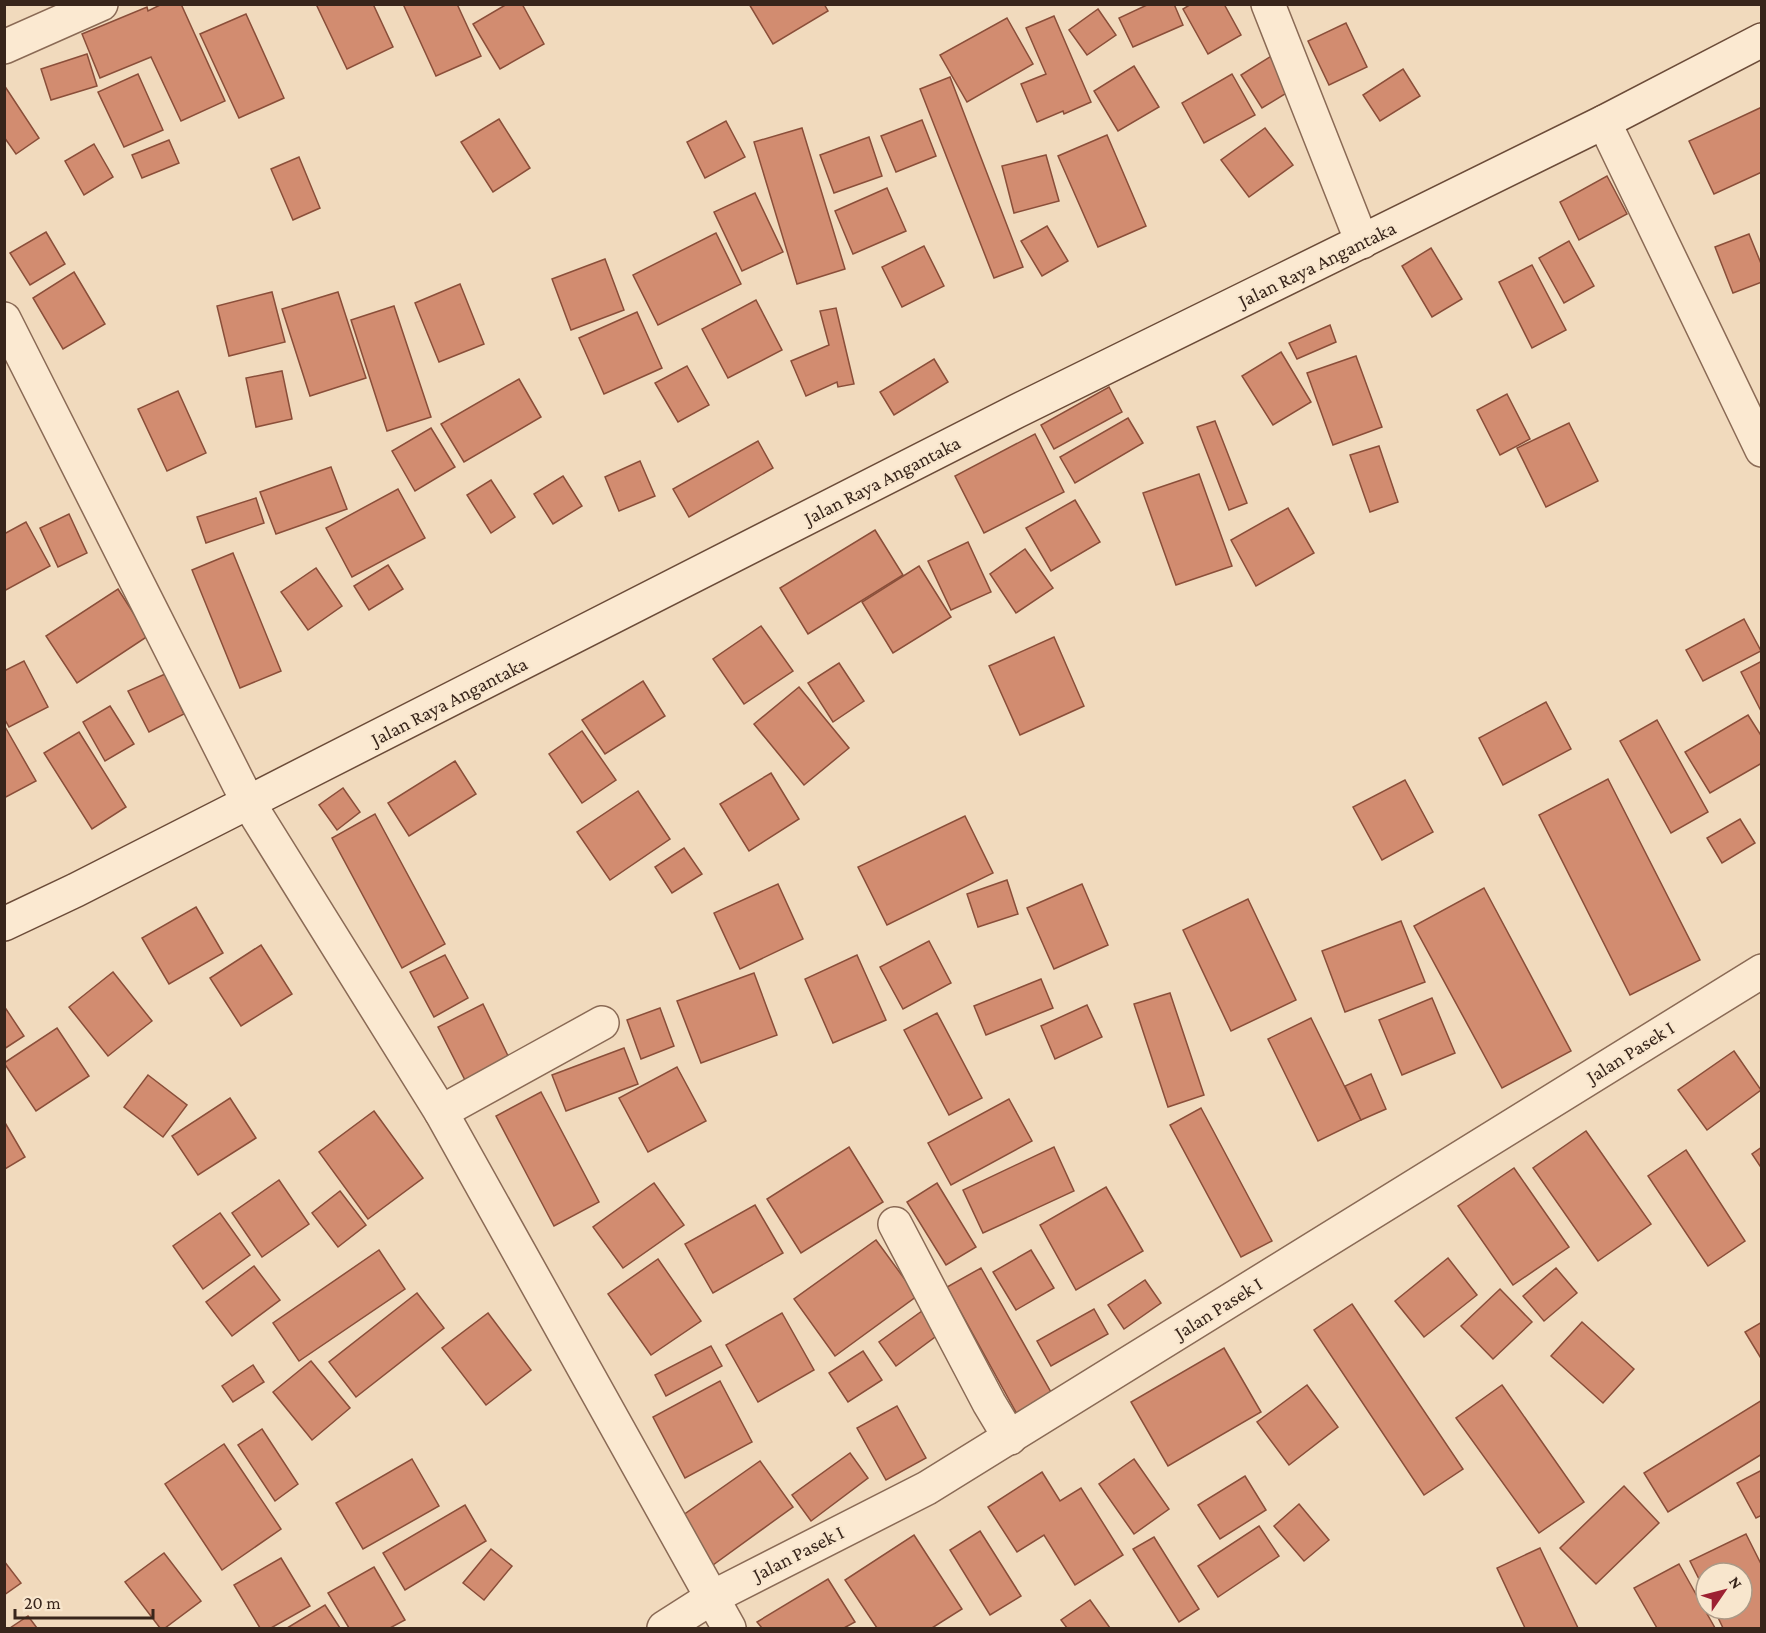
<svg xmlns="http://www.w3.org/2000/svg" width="1766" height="1633" font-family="'Crimson Pro',serif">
<rect width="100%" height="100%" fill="#f1dabd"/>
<g fill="#d28c70" stroke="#8a4e39" stroke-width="1.5">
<polygon points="162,4 181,4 225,101 181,121 151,57 100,78 82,34 147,7 148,11"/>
<polygon points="316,4 373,4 393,47 347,69"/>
<polygon points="403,4 457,4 481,56 436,76"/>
<polygon points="507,4 522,4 544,44 500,69 473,24"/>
<polygon points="749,4 824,4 828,11 773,44"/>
<polygon points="1149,4 1174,4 1183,25 1133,47 1119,18"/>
<polygon points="1191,4 1224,4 1241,35 1208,54 1183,9"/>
<polygon points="1098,9 1116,35 1087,55 1069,30"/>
<polygon points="246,14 284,98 239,118 200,34"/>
<polygon points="1054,16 1091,102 1064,114 1063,111 1037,122 1021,84 1046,74 1026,28"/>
<polygon points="1007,18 1033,64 967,102 940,55"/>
<polygon points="1346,23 1367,67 1329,85 1308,41"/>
<polygon points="1278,52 1298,86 1262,108 1241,75"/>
<polygon points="87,54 97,86 51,100 41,69"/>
<polygon points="1134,66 1159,107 1118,131 1094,91"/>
<polygon points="1403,69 1420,96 1380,121 1363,95"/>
<polygon points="138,74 163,130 124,147 98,92"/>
<polygon points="1232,74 1255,115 1204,143 1182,103"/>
<polygon points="950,77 1023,267 994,278 920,89"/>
<polygon points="4,85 39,138 16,154 4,137"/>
<polygon points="1762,107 1762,172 1714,194 1689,141"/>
<polygon points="499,119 530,168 493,192 461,142"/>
<polygon points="922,120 936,156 896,172 881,136"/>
<polygon points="726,121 745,157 705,178 687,142"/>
<polygon points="802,128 845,269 797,284 754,142"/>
<polygon points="1265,128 1293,165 1249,197 1221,160"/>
<polygon points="1107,135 1146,226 1098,247 1058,156"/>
<polygon points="869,137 882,176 834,193 820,155"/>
<polygon points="169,140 179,163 142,178 132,155"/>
<polygon points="94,144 113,177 84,195 65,161"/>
<polygon points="1046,155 1059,201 1014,213 1002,166"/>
<polygon points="299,157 320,208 293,220 271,169"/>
<polygon points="1607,176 1627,214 1579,240 1560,202"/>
<polygon points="887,188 906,231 853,254 835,211"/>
<polygon points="755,193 783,252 742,271 714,212"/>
<polygon points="1047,226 1068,261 1042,276 1021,241"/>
<polygon points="46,232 65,264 30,285 10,253"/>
<polygon points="716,233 741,284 658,325 633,275"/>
<polygon points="1749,234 1762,266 1762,282 1733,293 1715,247"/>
<polygon points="1569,241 1594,286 1564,303 1539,258"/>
<polygon points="924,246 944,286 902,307 882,267"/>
<polygon points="1431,248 1462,299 1432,317 1402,266"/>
<polygon points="605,259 624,310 571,330 552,279"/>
<polygon points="1532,265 1566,330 1532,348 1499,282"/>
<polygon points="74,272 105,324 63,349 33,298"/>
<polygon points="460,284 484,344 439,362 415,303"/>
<polygon points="272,292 285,342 229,356 217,306"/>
<polygon points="338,292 366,378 310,396 282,309"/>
<polygon points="756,300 782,350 728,378 702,329"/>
<polygon points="394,306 431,417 387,431 351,320"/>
<polygon points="836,308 854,384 838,387 837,382 806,396 791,361 829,345 820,311"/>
<polygon points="637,312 662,368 604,394 579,338"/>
<polygon points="1330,325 1336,342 1297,359 1289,343"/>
<polygon points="1281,352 1311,402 1273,425 1242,376"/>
<polygon points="1356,356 1382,427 1333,445 1307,373"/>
<polygon points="934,359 948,382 894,415 880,392"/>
<polygon points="687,366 709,405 678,422 655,383"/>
<polygon points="282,371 292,419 256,427 246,378"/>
<polygon points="519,379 541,417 464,462 441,424"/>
<polygon points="1109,387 1122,412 1054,449 1041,425"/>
<polygon points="178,391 206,453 167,471 138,409"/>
<polygon points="1507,394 1530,439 1500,455 1477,410"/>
<polygon points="1128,418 1143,443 1075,483 1060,457"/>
<polygon points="1215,421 1247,503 1229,510 1197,427"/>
<polygon points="1569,423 1598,481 1546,507 1517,448"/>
<polygon points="431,428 455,467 415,491 392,451"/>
<polygon points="1035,434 1064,492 984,533 955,476"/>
<polygon points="758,441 773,468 689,517 673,489"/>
<polygon points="1379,446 1398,502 1370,512 1350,455"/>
<polygon points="640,461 655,496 619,511 605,477"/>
<polygon points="331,467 347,509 276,534 260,492"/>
<polygon points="1199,474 1232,566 1176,585 1143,493"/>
<polygon points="563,476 582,506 553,524 534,494"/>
<polygon points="491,480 515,517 491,533 467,495"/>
<polygon points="398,489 425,538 352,577 326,528"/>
<polygon points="256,498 264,523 206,543 197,517"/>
<polygon points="1075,500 1100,542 1051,571 1026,528"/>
<polygon points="1288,508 1314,553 1256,586 1231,540"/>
<polygon points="69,514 87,553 58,567 40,528"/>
<polygon points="26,522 50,566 4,591 4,534"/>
<polygon points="875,530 903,575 808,634 780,588"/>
<polygon points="968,542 991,592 951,610 928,561"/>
<polygon points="1025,549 1053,588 1016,613 990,574"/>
<polygon points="233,553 281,671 240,688 192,570"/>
<polygon points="388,565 403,589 369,610 354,586"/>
<polygon points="919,566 951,617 893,653 862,602"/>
<polygon points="316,568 342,606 308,630 281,592"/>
<polygon points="118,589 148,636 77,683 46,636"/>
<polygon points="1744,619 1761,651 1703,681 1686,650"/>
<polygon points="761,626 793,671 744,704 713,659"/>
<polygon points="1054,637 1084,706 1020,735 989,666"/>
<polygon points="24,661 48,707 9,727 4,718 4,671"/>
<polygon points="1762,661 1762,713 1741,672"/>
<polygon points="839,663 864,701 833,722 808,683"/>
<polygon points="165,674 184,714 149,732 128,691"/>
<polygon points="643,681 665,716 605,754 582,720"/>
<polygon points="799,687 849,748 804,785 754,724"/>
<polygon points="1546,702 1571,749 1503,785 1479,738"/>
<polygon points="110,706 134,744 105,761 83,722"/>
<polygon points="1748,715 1762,737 1762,763 1710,793 1685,752"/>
<polygon points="1657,720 1708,812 1671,833 1620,741"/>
<polygon points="4,725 36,781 4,798"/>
<polygon points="582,731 616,780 582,803 549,754"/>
<polygon points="79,732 126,807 92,829 44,753"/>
<polygon points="455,761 476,794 409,836 388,803"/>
<polygon points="771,773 799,819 749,851 720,804"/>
<polygon points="1608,779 1700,960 1630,995 1539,815"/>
<polygon points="1405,780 1433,832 1382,860 1353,807"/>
<polygon points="343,788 360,812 337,830 319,805"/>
<polygon points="638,791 670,839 610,880 577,832"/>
<polygon points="375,814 445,944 402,968 332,838"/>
<polygon points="965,816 993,873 887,925 858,867"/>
<polygon points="1740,819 1755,843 1722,863 1707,838"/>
<polygon points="684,848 702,874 672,893 655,867"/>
<polygon points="1007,880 1018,914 978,927 967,894"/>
<polygon points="778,884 803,939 740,969 714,913"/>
<polygon points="1082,884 1108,945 1054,969 1027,908"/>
<polygon points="1484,888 1571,1051 1502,1088 1414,926"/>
<polygon points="1248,899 1296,1000 1231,1031 1183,930"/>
<polygon points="196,907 223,953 169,984 142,938"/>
<polygon points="1401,921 1425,982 1345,1012 1322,951"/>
<polygon points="929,941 951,983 903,1009 880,967"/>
<polygon points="261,945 292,994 241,1026 210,978"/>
<polygon points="445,955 468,998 434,1017 410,972"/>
<polygon points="857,955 886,1020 833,1043 805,979"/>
<polygon points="113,972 152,1021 108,1056 69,1007"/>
<polygon points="754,973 777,1035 701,1063 677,1001"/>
<polygon points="1041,979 1053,1008 986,1035 974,1006"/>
<polygon points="1170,993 1204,1095 1168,1107 1134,1004"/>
<polygon points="1432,998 1455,1053 1402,1075 1379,1020"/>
<polygon points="483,1004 512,1064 468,1086 438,1027"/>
<polygon points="1087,1005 1102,1037 1055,1059 1041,1026"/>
<polygon points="4,1006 24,1036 4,1049"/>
<polygon points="660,1008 674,1046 641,1059 627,1020"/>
<polygon points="937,1013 982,1098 949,1115 904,1030"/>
<polygon points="1311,1018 1361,1120 1318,1141 1268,1039"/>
<polygon points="57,1028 89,1076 36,1111 4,1063"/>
<polygon points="624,1048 638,1084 566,1111 552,1075"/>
<polygon points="1734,1051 1761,1090 1707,1130 1678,1090"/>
<polygon points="677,1067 706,1121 648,1152 619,1098"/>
<polygon points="1371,1074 1386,1109 1361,1120 1345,1086"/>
<polygon points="148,1075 187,1105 163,1137 124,1107"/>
<polygon points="541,1092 599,1202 554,1226 496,1116"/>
<polygon points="230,1098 256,1138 198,1175 172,1136"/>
<polygon points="1009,1099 1032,1141 951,1185 928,1143"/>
<polygon points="1201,1108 1272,1241 1241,1257 1170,1125"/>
<polygon points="374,1111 423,1178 368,1219 319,1152"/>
<polygon points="4,1121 25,1157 5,1169 4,1167"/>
<polygon points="1586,1131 1651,1224 1598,1261 1533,1168"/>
<polygon points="849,1147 883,1202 801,1253 767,1199"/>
<polygon points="1054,1147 1074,1191 983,1233 963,1190"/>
<polygon points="1762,1147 1762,1169 1752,1154"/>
<polygon points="1686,1150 1745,1241 1708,1266 1648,1176"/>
<polygon points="1514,1168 1569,1247 1513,1285 1458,1206"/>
<polygon points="279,1180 309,1224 262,1257 232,1213"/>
<polygon points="654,1183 684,1225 623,1268 593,1227"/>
<polygon points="937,1183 976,1247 946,1265 907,1202"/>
<polygon points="1106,1187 1143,1251 1076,1290 1040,1225"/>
<polygon points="340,1191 366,1225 338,1247 312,1213"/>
<polygon points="755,1205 783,1253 713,1293 685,1244"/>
<polygon points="220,1213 250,1255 203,1289 173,1246"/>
<polygon points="876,1240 917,1296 835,1356 794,1299"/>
<polygon points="379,1250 405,1289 299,1361 273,1323"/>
<polygon points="1031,1250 1054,1288 1016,1310 993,1272"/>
<polygon points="1448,1258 1477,1295 1424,1337 1395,1301"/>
<polygon points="658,1259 701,1321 651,1355 608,1294"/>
<polygon points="254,1266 280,1300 232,1336 206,1302"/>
<polygon points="981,1268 1052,1394 1017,1414 947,1287"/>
<polygon points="1556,1268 1577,1293 1544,1321 1523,1296"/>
<polygon points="1145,1280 1161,1303 1124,1329 1108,1305"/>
<polygon points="1500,1289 1532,1322 1493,1359 1461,1326"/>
<polygon points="417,1293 444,1328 356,1397 329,1362"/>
<polygon points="1352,1304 1463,1469 1424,1495 1314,1330"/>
<polygon points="1094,1309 1108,1334 1051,1366 1037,1341"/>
<polygon points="922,1311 939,1334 896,1366 879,1342"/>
<polygon points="488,1313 531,1370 486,1405 442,1348"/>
<polygon points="782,1313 814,1370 758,1402 726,1345"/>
<polygon points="1582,1322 1634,1369 1603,1403 1551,1356"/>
<polygon points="1762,1322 1762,1360 1745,1332"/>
<polygon points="711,1346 722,1366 666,1396 655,1375"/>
<polygon points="1224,1348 1261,1412 1168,1466 1131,1402"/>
<polygon points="863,1351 882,1380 848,1402 829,1373"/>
<polygon points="311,1361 350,1408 312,1440 273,1392"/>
<polygon points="253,1365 264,1382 233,1402 222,1386"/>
<polygon points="720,1381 752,1442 685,1478 653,1417"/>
<polygon points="1307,1385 1338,1427 1289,1465 1257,1422"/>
<polygon points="1502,1385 1584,1502 1539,1533 1456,1418"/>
<polygon points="1762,1400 1762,1454 1668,1512 1644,1473"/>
<polygon points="897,1406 926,1458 886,1480 857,1428"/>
<polygon points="262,1429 298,1484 275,1501 238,1445"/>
<polygon points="224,1444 281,1529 222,1570 165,1484"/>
<polygon points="850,1453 868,1478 811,1521 792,1495"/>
<polygon points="412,1459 439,1506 363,1549 336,1503"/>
<polygon points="1134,1459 1169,1509 1134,1534 1099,1484"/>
<polygon points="760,1461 793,1507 713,1565 679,1518"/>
<polygon points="1762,1470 1762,1515 1756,1518 1737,1483"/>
<polygon points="1042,1472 1060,1501 1081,1488 1123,1555 1075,1585 1044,1535 1017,1552 988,1507"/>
<polygon points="1245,1476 1266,1510 1220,1539 1198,1505"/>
<polygon points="1624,1486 1659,1523 1596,1584 1560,1548"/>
<polygon points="1299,1504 1329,1540 1304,1561 1274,1526"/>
<polygon points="465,1505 486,1541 405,1590 383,1553"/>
<polygon points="1259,1526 1279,1556 1218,1597 1198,1566"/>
<polygon points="980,1531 1021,1596 990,1615 950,1550"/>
<polygon points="1746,1534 1762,1566 1762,1628 1723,1628 1714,1609 1742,1609 1742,1573 1706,1573 1706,1593 1690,1561"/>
<polygon points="914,1535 962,1609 932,1628 877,1628 845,1580"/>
<polygon points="1154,1537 1199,1609 1179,1622 1133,1549"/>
<polygon points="1540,1548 1578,1628 1525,1628 1497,1568"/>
<polygon points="491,1549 512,1566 484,1600 463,1583"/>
<polygon points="164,1553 201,1601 165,1628 160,1628 125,1582"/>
<polygon points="281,1558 310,1606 271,1628 260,1628 234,1585"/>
<polygon points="4,1561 21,1583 4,1595"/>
<polygon points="1679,1564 1715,1628 1657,1628 1634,1588"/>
<polygon points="374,1567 405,1620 390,1628 349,1628 328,1593"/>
<polygon points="828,1579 855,1622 844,1628 762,1628 757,1622"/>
<polygon points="1090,1600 1110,1628 1067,1628 1061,1620"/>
<polygon points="325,1605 340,1628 287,1628"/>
<polygon points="28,1616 37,1628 10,1628"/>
</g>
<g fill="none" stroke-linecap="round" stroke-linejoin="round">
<g stroke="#8a6a55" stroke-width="36">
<g id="street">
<polyline points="1268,4 1362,242"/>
<polyline points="4,47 101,4"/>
<polyline points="1604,122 1762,450"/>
<polyline points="4,319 248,802 441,1112 729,1628"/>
<polyline points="441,1112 602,1023"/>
<polyline points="895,1224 989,1403 1010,1438"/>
<polyline points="664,1628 711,1598 927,1488 1762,971"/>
</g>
</g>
<g stroke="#6b4b38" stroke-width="36">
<polyline id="secondary" points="4,924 76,890 1017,411 1604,122 1762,40"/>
</g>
<use href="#street" stroke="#fbe9d1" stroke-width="33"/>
<use href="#secondary" stroke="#fbe9d1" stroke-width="33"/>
</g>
<g text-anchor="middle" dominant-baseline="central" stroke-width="4.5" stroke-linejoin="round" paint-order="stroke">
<g font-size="20" fill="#38251b" stroke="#f8e6cd">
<text transform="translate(1317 264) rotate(-26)">Jalan Raya Angantaka</text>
<text transform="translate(882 480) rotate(-27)">Jalan Raya Angantaka</text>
<text transform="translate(449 701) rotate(-27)">Jalan Raya Angantaka</text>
<text transform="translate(1630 1052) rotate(-32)">Jalan Pasek I</text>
<text transform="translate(1218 1308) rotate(-32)">Jalan Pasek I</text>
<text transform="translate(798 1553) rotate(-27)">Jalan Pasek I</text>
</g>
</g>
<rect width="1766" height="1633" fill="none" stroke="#38251b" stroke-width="12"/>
<g transform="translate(1724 1591) rotate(55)"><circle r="28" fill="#f8e6cd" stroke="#ab9986" stroke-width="1.5"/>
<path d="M0-4.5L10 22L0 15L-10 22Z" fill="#9d2132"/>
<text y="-9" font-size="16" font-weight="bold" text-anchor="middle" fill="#38251b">N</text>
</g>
<path d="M15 1609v9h138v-9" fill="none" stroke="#38251b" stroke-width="3"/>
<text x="24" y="1609" font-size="18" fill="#38251b" stroke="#f8e6cd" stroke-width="4.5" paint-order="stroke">20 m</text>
</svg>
